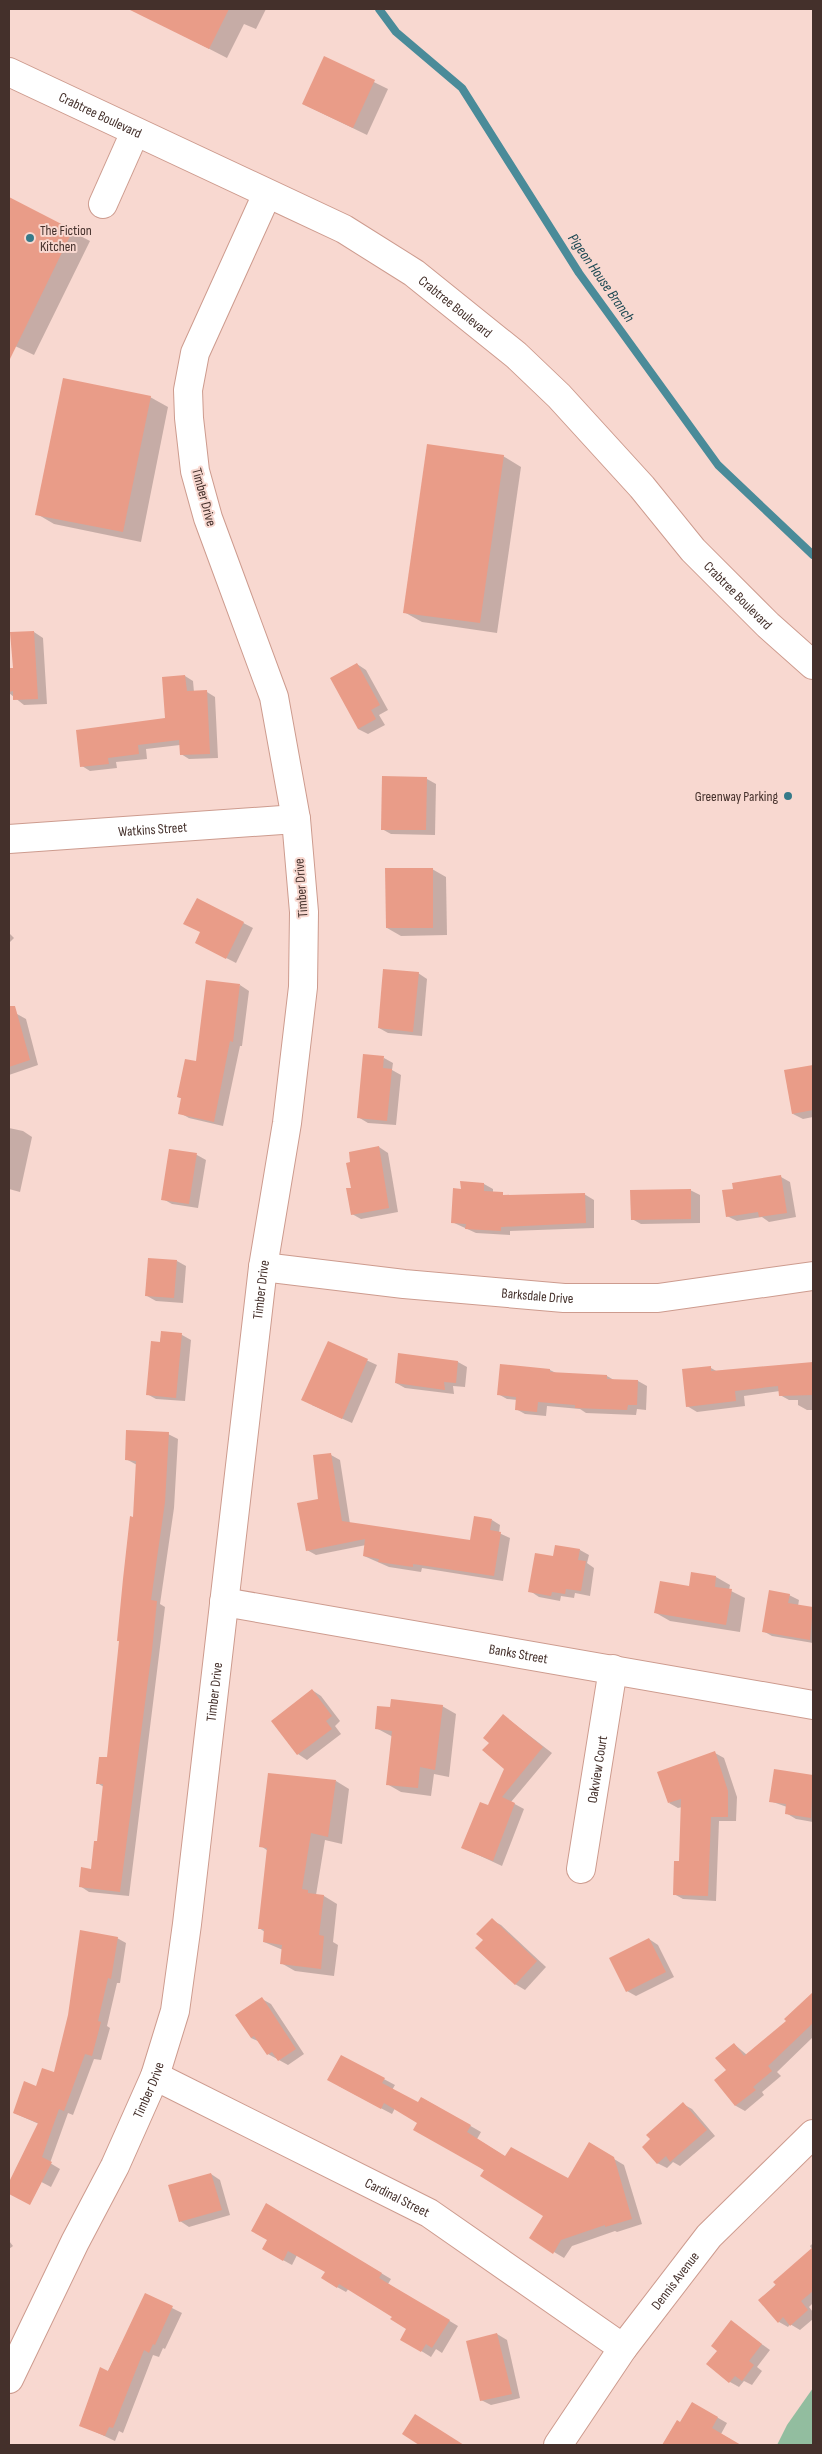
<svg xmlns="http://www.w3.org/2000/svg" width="822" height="2454" font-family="'Sofia Sans Condensed',sans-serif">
<rect width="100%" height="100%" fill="#f8d8d0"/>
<polygon fill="#92bd9f" points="813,2388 813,2445 777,2445 787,2425"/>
<g fill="#0003">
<polygon points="132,9 266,9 256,29 244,24 227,58"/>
<polygon points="325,58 388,89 367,135 303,104"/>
<polygon points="9,199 90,241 34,355 15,346 9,358"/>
<polygon points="150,397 168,407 141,542 54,524 37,514"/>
<polygon points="503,456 521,467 497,633 422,622 404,612"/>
<polygon points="34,632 43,638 47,704 24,705 9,693 9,669 14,669"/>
<polygon points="357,664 366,670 388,710 379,715 385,725 368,734 358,729"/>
<polygon points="185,676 193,681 194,692 207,692 215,697 218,758 189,759 181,754 180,745 146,749 147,759 116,762 117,768 90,771 82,766 167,720"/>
<polygon points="427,779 436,784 435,835 391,834 382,829"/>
<polygon points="432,869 446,877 447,935 401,936 387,928"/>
<polygon points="197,899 253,928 236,963 205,947"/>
<polygon points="9,933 14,938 9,943"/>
<polygon points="418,973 427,979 422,1036 388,1033 379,1028"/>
<polygon points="240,985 249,991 242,1046 240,1046 223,1126 189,1118 180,1113 183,1099 178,1097"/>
<polygon points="17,1014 26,1019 38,1065 9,1075 9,1016"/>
<polygon points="384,1058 393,1063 392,1070 401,1075 396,1125 368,1123 358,1117"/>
<polygon points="812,1066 813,1117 803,1119 793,1114"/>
<polygon points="9,1128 23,1131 32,1137 20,1192 9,1189"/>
<polygon points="379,1147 388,1153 398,1212 361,1219 352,1214 352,1189"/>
<polygon points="170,1150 197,1155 206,1160 198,1208 172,1204 163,1199"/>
<polygon points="781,1177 790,1182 796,1217 769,1222 762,1217 737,1221 727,1216"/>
<polygon points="462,1183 484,1184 493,1189 493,1193 507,1196 584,1194 594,1200 594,1228 510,1231 510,1235 476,1233 452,1222 462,1190"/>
<polygon points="690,1190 700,1195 700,1223 641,1224 632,1219"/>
<polygon points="177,1261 186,1266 183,1303 156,1301 147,1296"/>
<polygon points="162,1333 182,1335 191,1340 185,1401 156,1399 147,1394"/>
<polygon points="329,1343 377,1365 352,1423 312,1405"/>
<polygon points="399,1354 458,1362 467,1367 465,1387 453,1386 454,1394 405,1388 396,1383"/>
<polygon points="813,1364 813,1410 807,1410 798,1405 798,1400 789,1400 780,1395 780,1391 744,1396 745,1406 697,1412 687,1406 711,1368 718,1372"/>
<polygon points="550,1370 556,1373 607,1376 614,1380 638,1381 647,1386 646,1410 637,1409 636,1415 586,1413 580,1409 547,1406 546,1416 525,1414 516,1409 517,1400 507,1399 498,1394"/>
<polygon points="168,1434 178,1439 174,1508 160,1604 165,1607 129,1896 89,1892 80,1886 92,1870 98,1843 104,1787 97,1783 108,1759 121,1642 118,1640 134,1518 137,1465 126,1459"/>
<polygon points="331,1455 340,1460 350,1524 471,1541 492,1520 500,1525 499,1533 510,1538 503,1581 422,1568 421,1572 389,1567 364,1556 366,1545 316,1555 307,1550"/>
<polygon points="580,1550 589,1555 587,1563 594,1568 590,1596 575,1593 574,1598 561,1596 560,1601 539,1597 530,1591 554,1557"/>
<polygon points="716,1577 730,1585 729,1590 745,1598 740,1632 670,1621 656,1613 690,1588"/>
<polygon points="789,1595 799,1600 798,1606 813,1608 813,1643 772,1636 763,1631"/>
<polygon points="312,1690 321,1696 340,1721 335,1726 341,1734 307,1760 298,1754 272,1721"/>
<polygon points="442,1706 456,1714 449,1777 434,1774 431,1796 401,1792 387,1784 393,1737 376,1728 391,1708"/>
<polygon points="503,1715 552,1753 511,1802 524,1809 502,1866 463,1848 489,1807 506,1768 490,1743"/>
<polygon points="715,1753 724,1758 737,1797 736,1821 719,1821 716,1901 683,1899 674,1894 680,1862 682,1807 678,1808 669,1803"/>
<polygon points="775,1770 813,1776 813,1822 796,1819 786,1813 787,1807 770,1801"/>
<polygon points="336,1781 349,1789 342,1844 325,1840 316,1895 324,1896 337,1904 333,1942 338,1945 334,1976 295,1971 281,1963 283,1950 264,1942 265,1932 259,1928 268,1851 261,1846"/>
<polygon points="492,1920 501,1925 546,1967 525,1990 515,1984 484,1940"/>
<polygon points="117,1938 126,1943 120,1983 117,1983 107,2026 110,2028 101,2060 94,2059 73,2115 68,2113 50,2163 60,2169 51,2187 26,2174 39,2124 14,2113 36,2087 54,2074"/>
<polygon points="649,1939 658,1945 674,1977 636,1996 627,1991"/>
<polygon points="813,1994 813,2037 777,2072 781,2076 762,2092 764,2095 745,2111 736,2106 716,2080 728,2071 734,2044 747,2055 788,2021 786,2019"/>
<polygon points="262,1999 271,2004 304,2054 288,2065 268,2054 260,2042 251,2038"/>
<polygon points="341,2056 395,2085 392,2090 418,2104 422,2098 481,2132 477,2139 506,2157 568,2180 589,2144 624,2165 642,2224 617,2232 615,2231 572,2246 564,2258 554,2252 545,2215 418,2122 395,2108 392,2114 339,2086"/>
<polygon points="683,2104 692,2109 715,2136 680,2166 673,2162 667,2168 657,2163"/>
<polygon points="211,2174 220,2180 230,2215 189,2227 180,2221"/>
<polygon points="267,2205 391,2279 388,2284 458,2326 442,2353 436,2349 431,2357 402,2339 408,2329 393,2316 349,2288 346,2292 337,2287 327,2271 297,2255 292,2265 263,2249 268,2240"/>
<polygon points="9,2241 13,2246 9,2249"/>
<polygon points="813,2243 813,2303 809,2307 813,2312 813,2319 800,2330 790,2324 788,2327 779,2322 760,2300 812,2249 810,2246"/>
<polygon points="146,2295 182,2313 165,2349 163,2348 159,2357 153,2355 123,2433 119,2431 115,2441 81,2425"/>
<polygon points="731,2322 770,2350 757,2367 762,2371 752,2385 744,2381 739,2387 730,2382 718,2351"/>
<polygon points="497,2334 507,2340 520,2398 491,2405 481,2400"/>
<polygon points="692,2403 727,2423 721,2434 730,2439 726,2445 663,2445 677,2422 680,2424"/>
</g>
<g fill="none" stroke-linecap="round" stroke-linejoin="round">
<polyline stroke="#4a8b99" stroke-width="8" points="379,9 396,32 462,88 579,273 718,465 813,555"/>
</g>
<g fill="#e99c88">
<polygon points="128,9 229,9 209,49"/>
<polygon points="324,56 375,80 353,128 302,104"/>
<polygon points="9,197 73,230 9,361"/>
<polygon points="63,378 151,396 123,532 35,515"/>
<polygon points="427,444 504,455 480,623 403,613"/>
<polygon points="34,631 38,699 13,700 13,691 9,692 9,668 13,668 10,632"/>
<polygon points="357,663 380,705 371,710 376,719 358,729 330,678"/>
<polygon points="185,675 187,691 207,690 210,754 180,755 179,740 138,745 139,754 108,758 109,764 80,767 76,730 165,718 162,677"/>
<polygon points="382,776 427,777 426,830 381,830"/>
<polygon points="385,868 433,868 433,928 386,928"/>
<polygon points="197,898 244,922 226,959 195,943 200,932 183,924"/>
<polygon points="383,969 419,972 413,1032 378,1028"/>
<polygon points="206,980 240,984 233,1042 230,1041 214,1122 178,1114 181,1098 177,1097 185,1059 196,1061"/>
<polygon points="9,1006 15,1006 30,1060 9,1067"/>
<polygon points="363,1054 384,1056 383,1068 392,1069 387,1121 357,1118"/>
<polygon points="813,1065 813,1110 792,1114 784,1070"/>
<polygon points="379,1146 389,1208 351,1215 346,1188 351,1188 346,1163 350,1162 349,1152"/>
<polygon points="169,1149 197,1153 189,1204 161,1200"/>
<polygon points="781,1175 787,1213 759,1217 758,1212 726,1217 722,1190 733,1189 732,1183"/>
<polygon points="460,1181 484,1183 484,1191 503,1192 503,1195 585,1193 586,1223 501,1227 501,1231 465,1229 466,1224 451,1223 453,1188 461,1189"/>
<polygon points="691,1189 691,1219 631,1220 630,1190"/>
<polygon points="148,1258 177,1260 174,1298 145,1296"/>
<polygon points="161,1331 182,1333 176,1398 146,1395 151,1341 160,1342"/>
<polygon points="328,1341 368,1359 342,1419 301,1400"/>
<polygon points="398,1353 458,1361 456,1383 444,1382 445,1390 395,1383"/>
<polygon points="813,1362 813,1395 779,1396 778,1386 735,1391 736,1401 686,1407 682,1369 711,1366 711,1371"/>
<polygon points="500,1364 550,1369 550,1372 607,1375 607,1379 638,1380 637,1405 628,1405 627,1410 575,1408 575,1405 538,1402 537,1412 515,1410 516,1397 497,1395"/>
<polygon points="126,1430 169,1432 165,1502 151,1600 157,1601 152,1650 120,1892 79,1887 81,1867 91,1869 94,1841 97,1841 103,1784 96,1784 99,1757 107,1757 119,1641 117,1641 123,1579 130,1516 133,1517 136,1461 125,1460"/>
<polygon points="331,1453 342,1521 470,1540 474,1516 492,1519 490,1530 501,1532 494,1576 413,1564 413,1567 378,1562 379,1559 363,1556 365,1539 306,1551 297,1503 318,1499 313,1455"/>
<polygon points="555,1545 580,1549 578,1560 586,1561 581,1591 566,1589 565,1594 552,1592 551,1596 528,1592 535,1553 553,1556"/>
<polygon points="691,1572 716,1576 715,1587 732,1589 726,1625 654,1613 660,1581 689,1586"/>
<polygon points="769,1590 790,1594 788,1603 813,1607 810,1640 762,1632"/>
<polygon points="312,1689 332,1716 326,1721 332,1729 297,1755 271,1721"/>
<polygon points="391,1699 443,1705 435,1770 420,1767 418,1788 386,1785 392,1731 375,1729 377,1706 390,1707"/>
<polygon points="503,1714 543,1747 502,1797 515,1803 493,1861 461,1848 480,1802 488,1805 504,1769 482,1750 489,1743 483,1738"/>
<polygon points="715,1751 728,1791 728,1817 711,1817 708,1896 673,1895 674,1861 679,1861 681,1799 668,1803 657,1772"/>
<polygon points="774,1769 813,1775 811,1818 785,1814 786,1804 769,1802"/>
<polygon points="268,1773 336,1780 328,1837 311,1833 302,1889 308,1890 308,1893 324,1895 319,1935 324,1936 321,1969 280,1964 282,1945 263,1942 264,1929 258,1929 267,1848 259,1847"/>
<polygon points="492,1918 537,1961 515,1985 475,1948 483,1940 476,1934"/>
<polygon points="80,1930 118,1937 111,1979 108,1978 98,2021 101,2022 92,2056 85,2054 64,2111 59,2109 42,2157 52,2162 30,2205 9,2194 9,2182 38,2123 13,2113 24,2081 36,2086 42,2068 54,2072 68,2015"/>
<polygon points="649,1938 666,1972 626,1992 609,1958"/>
<polygon points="813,1992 813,2023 768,2066 772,2071 753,2087 756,2090 735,2106 714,2080 726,2070 715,2058 734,2043 744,2056 786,2021 784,2019"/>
<polygon points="262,1997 296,2049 278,2061 272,2052 267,2055 254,2036 251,2038 235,2015"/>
<polygon points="341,2055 385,2078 382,2083 418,2102 421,2097 471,2125 467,2132 505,2156 511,2147 568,2178 589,2142 614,2157 632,2219 605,2227 605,2225 561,2240 553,2254 529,2238 543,2216 480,2176 484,2170 413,2130 417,2123 384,2103 381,2109 327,2080"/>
<polygon points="683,2102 707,2130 670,2162 666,2156 657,2164 642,2147 650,2139 646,2135"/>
<polygon points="211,2173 222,2210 179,2222 168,2185"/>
<polygon points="266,2203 382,2273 379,2278 450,2320 432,2348 426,2344 421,2352 400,2340 406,2329 390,2319 392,2317 339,2284 337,2288 321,2278 325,2272 288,2251 283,2261 262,2249 267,2240 251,2231"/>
<polygon points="813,2247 813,2291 801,2301 808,2310 790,2326 783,2317 778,2323 758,2300 776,2285 773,2282"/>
<polygon points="145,2293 173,2306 155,2345 153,2344 149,2353 144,2350 113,2428 109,2427 105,2436 79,2426 100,2367 108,2371"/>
<polygon points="731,2320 762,2344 749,2361 754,2365 742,2381 735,2376 729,2383 706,2364 717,2351 711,2346"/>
<polygon points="497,2333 512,2394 480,2401 466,2341"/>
<polygon points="692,2402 718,2417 712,2428 741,2445 662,2445 677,2420 680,2422"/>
<polygon points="415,2414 464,2445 419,2445 402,2434"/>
</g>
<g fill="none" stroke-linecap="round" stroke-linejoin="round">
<g stroke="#cd9b8e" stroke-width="30">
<g id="minor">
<polyline points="103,204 135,132"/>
<path id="s1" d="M9,839L296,819"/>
<path id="s2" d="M263,1267L404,1284L564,1298H658L813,1276"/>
<path id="s3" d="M224,1602L813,1705"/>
<path id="s4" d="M581,1869L613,1669"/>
<path id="s5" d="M155,2076L429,2213L623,2348"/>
<path id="s6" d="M9,2379L75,2242L115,2166L155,2076L175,2011L187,1924L263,1267L287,1123L303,987L304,912L296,819L274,697L208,518L195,471L189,418L188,390L195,353L267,194"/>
<path id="s7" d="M558,2445L623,2348L709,2236L813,2134"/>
</g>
</g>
<g stroke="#cd9b8e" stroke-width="30">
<g id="major">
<path id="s8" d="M9,72L344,229L414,273L516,355L559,396L642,487L693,550L768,625L813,665"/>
</g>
</g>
<use href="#minor" stroke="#fff" stroke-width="28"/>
<use href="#major" stroke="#fff" stroke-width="28"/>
</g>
<g fill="#367a89" stroke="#f8d8d0" stroke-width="2">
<circle cx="30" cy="238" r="5"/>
<circle cx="788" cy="796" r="5"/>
</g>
<g text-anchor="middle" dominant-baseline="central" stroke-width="4" stroke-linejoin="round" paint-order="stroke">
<g font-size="14" fill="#44302b" stroke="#f8d8d0">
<text stroke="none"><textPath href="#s8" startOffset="101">Crabtree Boulevard</textPath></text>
<text stroke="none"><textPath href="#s8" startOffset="506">Crabtree Boulevard</textPath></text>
<text transform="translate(204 497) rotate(75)">Timber Drive</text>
<text stroke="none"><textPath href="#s8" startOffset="911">Crabtree Boulevard</textPath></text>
<text stroke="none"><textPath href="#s1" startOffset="144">Watkins Street</textPath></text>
<text transform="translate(301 888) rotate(-94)">Timber Drive</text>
<text stroke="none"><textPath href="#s6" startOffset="1131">Timber Drive</textPath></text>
<text stroke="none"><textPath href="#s2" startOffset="276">Barksdale Drive</textPath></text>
<text stroke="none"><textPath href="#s3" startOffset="299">Banks Street</textPath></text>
<text stroke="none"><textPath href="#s6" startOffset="726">Timber Drive</textPath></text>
<text stroke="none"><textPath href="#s4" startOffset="101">Oakview Court</textPath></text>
<text stroke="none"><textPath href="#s6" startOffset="321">Timber Drive</textPath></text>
<text stroke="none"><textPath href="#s5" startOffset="271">Cardinal Street</textPath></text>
<text stroke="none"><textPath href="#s7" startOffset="202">Dennis Avenue</textPath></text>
</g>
<g font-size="14" fill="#44302b" stroke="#f8d8d0" text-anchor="start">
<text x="40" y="230">The Fiction<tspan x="40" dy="16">Kitchen</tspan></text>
<text x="778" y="796" text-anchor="end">Greenway Parking</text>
</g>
<g font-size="15" font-style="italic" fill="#1c4953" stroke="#f8d8d0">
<text transform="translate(601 278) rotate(55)">Pigeon House Branch</text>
</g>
</g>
<rect width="822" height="2454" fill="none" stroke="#44302b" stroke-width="20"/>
</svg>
